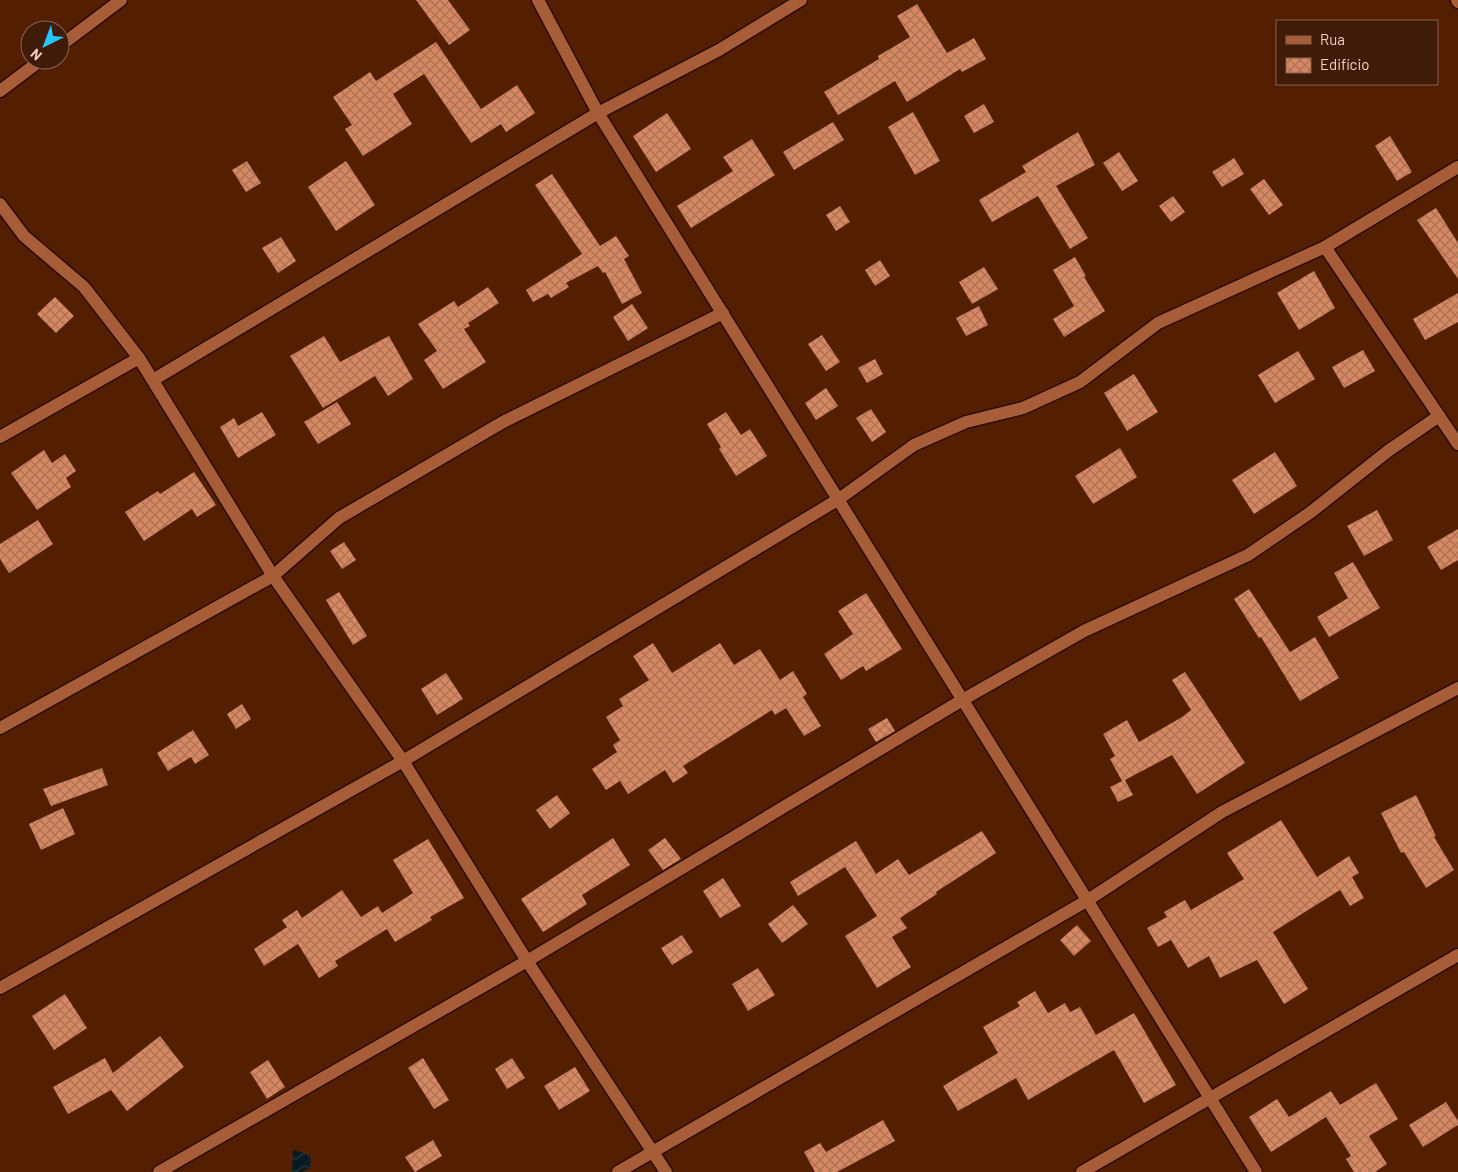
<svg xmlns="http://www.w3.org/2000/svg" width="1458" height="1172" font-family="Barlow,sans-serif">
<defs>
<pattern id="water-waves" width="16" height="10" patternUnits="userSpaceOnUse" patternTransform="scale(1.25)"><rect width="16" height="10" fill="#071b22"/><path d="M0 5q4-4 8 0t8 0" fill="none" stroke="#2c3b40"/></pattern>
<pattern id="building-cross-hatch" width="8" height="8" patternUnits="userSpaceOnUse" patternTransform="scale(1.25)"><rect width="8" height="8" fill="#d58862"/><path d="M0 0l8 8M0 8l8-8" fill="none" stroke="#ac7255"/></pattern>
</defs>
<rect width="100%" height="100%" fill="#531f00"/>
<polygon fill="url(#water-waves)" points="293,1150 311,1155 310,1168 301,1172 292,1172"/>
<g fill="url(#building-cross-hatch)">
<polygon points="416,0 448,0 470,30 449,45"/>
<polygon points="917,4 947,53 974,38 986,59 962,72 960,69 907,102 895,81 838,115 824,92 879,59 878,56 910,37 897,16"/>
<polygon points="436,42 481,109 517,85 535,113 506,132 501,124 471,143 424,74 393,94 412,124 363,156 345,129 352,125 333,97 370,72 376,81"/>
<polygon points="984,104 994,122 974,133 964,116"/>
<polygon points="913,112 940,161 915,175 888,127"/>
<polygon points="667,113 691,149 656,172 633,136"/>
<polygon points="833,122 844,140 794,170 783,152"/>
<polygon points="1078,132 1095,165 1056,186 1088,238 1070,249 1038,196 992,222 979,200 1026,172 1022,166"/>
<polygon points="1390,136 1412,172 1397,181 1375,146"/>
<polygon points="752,139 775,175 691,228 677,206 733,171 723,157"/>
<polygon points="1119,152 1138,181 1122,191 1103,163"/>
<polygon points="1234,158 1244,174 1222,187 1212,172"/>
<polygon points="247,161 261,183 246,192 232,170"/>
<polygon points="346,161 375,205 336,231 308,187"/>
<polygon points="552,174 600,246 616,236 629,256 624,259 642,293 622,304 605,272 603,273 598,266 566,283 569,287 551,298 548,294 533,302 526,290 582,254 535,185"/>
<polygon points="1264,179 1283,205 1269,215 1250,189"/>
<polygon points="1173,196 1185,212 1171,222 1159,206"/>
<polygon points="840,206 850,222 836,231 826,215"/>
<polygon points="1436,208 1458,243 1458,279 1417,220"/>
<polygon points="281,237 296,261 278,273 262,248"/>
<polygon points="1075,257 1086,276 1084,277 1105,311 1064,337 1053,319 1074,306 1053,270"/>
<polygon points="880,260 890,276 875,286 865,270"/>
<polygon points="984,267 998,289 972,304 959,282"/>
<polygon points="1314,271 1335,308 1299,330 1277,293"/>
<polygon points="488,287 499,303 468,323 470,326 464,329 486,362 443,389 424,360 437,351 418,324 454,301 458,307"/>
<polygon points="1458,293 1458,322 1425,340 1413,319"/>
<polygon points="55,297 74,316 56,333 37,314"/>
<polygon points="632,304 648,328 628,341 613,317"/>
<polygon points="979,306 988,325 966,336 956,318"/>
<polygon points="822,335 840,362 826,371 808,344"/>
<polygon points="324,336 340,362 389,336 413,379 388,396 375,376 323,408 290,356"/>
<polygon points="1363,350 1375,371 1344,388 1332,367"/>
<polygon points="1298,351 1315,379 1275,403 1258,375"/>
<polygon points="875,359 883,374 867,383 858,368"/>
<polygon points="1134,374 1158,412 1127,431 1104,393"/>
<polygon points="826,388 838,406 816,420 805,403"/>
<polygon points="337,402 351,424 318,444 304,422"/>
<polygon points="871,409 886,432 872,442 856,418"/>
<polygon points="262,412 276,435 238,458 220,427 234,418 238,426"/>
<polygon points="726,412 741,435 750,429 767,456 736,476 719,449 721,447 707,424"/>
<polygon points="1120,448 1137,477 1093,504 1075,476"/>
<polygon points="44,450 52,463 65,454 76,471 66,478 71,487 37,510 11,473"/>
<polygon points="1275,452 1297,486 1254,514 1232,480"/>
<polygon points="194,472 216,505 197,517 192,509 144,541 125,512 158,491 160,494"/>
<polygon points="1377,510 1393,540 1364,556 1347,526"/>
<polygon points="38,520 53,544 9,573 0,559 0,544"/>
<polygon points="1458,529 1458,560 1441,570 1427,547"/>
<polygon points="344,542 356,560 342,569 330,551"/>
<polygon points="1353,562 1380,608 1329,637 1317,617 1348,598 1334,573"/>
<polygon points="1249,589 1290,652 1315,637 1339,678 1300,701 1261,637 1259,638 1234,599"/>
<polygon points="339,592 367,636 353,645 326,600"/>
<polygon points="866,593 902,649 866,671 863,666 841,680 824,654 853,634 838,611"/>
<polygon points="653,643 672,673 720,643 734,665 760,649 780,680 793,671 807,694 803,697 821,726 804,736 786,708 775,715 772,710 683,766 688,773 673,783 665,770 628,794 620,781 606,790 592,769 617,752 613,745 620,740 606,717 623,706 619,699 649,680 633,656"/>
<polygon points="1185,672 1245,763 1197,794 1172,755 1125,780 1133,795 1118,802 1110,787 1122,781 1110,759 1115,756 1103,734 1127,720 1139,742 1182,717 1191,710 1172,680"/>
<polygon points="446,673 463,699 437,715 421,689"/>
<polygon points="242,704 251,719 236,729 227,714"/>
<polygon points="887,718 895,731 876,742 868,729"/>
<polygon points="193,730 209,755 195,764 191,757 168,771 157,753"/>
<polygon points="102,768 108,785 51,806 43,789"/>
<polygon points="557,795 570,813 550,829 536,810"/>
<polygon points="1416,795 1436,836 1434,837 1454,870 1426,888 1404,852 1401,853 1381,813"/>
<polygon points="63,808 75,834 41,850 29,824"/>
<polygon points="1281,820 1317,877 1349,856 1359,873 1352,877 1364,898 1350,906 1340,890 1273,932 1308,989 1284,1004 1257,960 1220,978 1209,956 1188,968 1171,940 1158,947 1147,928 1167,917 1164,912 1185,900 1191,910 1244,879 1227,853"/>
<polygon points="982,831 996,853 936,892 937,894 900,918 907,928 892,937 911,967 877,988 845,936 877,916 845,867 798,896 790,882 856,841 876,874 898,859 909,875"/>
<polygon points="613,838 630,865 582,895 587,904 543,932 521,899"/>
<polygon points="665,838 681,859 663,870 648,850"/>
<polygon points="428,839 464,898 430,917 432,920 395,942 387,929 335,961 338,966 319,978 298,944 264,966 254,949 287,927 282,920 297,910 302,918 342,890 361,917 378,906 382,913 413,893 393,860"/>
<polygon points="723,878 741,906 720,918 703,891"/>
<polygon points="793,905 808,924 782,943 768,924"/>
<polygon points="1077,925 1091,941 1074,956 1060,940"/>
<polygon points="682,935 693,952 672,965 661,948"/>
<polygon points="758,968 775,995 748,1011 732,984"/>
<polygon points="1035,991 1048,1013 1065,1003 1070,1012 1080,1007 1096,1035 1134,1013 1176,1085 1144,1103 1114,1050 1028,1100 1016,1078 958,1111 943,1086 998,1053 983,1027 1020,1006 1017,1002"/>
<polygon points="65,994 87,1028 54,1050 32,1016"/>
<polygon points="160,1036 184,1067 127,1111 111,1090 68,1114 53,1087 105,1058 113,1073"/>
<polygon points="423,1058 449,1100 434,1109 408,1068"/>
<polygon points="512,1058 525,1078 507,1089 495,1069"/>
<polygon points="268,1060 285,1087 267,1099 250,1072"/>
<polygon points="575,1067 590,1091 559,1110 544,1086"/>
<polygon points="1376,1083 1398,1119 1369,1136 1387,1164 1375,1172 1354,1172 1346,1159 1351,1156 1326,1117 1271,1152 1249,1117 1277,1099 1289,1117 1331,1091 1340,1105"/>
<polygon points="1446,1102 1458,1121 1458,1125 1423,1147 1409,1125"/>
<polygon points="883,1120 895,1141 837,1172 815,1172 804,1152 820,1143 826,1152"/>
<polygon points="433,1140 442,1156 415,1172 405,1157"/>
</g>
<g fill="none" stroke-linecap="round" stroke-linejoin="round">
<g stroke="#2f0c00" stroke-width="15">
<g id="minor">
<polyline points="538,0 598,113 1256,1172"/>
<polyline points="1457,0 1458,2"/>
<polyline points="60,46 121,0"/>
<polyline points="0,91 41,60"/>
<polyline points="0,204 24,236 84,287 139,358 273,576 403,761 527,961 666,1172"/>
<polyline points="1325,247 1458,444"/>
<polyline points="153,380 598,113 719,50 801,0"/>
<polyline points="0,437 139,358"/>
<polyline points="0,728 273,576 339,518 503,422 723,313"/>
<polyline points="0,988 403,761 839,499 914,445 966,422 1023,408 1080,382 1158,323 1325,247 1458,167"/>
<polyline points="159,1172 527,961 964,699 1084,631 1248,555 1311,512 1388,451 1439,416"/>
<polyline points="618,1172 1088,900 1222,812 1458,688"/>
<polyline points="1082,1172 1458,955"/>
</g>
</g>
<use href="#minor" stroke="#a75d38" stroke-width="12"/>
</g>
<rect x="1276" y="20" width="162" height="65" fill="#401b07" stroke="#8a634f"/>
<rect x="1286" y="36" width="25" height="8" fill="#a75d38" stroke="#8a634f"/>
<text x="1320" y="45" font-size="15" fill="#fad0bc">Rua</text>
<rect x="1286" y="58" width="25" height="15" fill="url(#building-cross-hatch)" stroke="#8a634f"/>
<text x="1320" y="70" font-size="15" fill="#fad0bc">Edifício</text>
<g transform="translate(45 45) rotate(222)"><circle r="24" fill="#401b07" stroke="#8a634f"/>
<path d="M0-4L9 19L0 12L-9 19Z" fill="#23c9fe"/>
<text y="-8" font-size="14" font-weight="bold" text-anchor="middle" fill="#fad0bc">N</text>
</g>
</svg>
